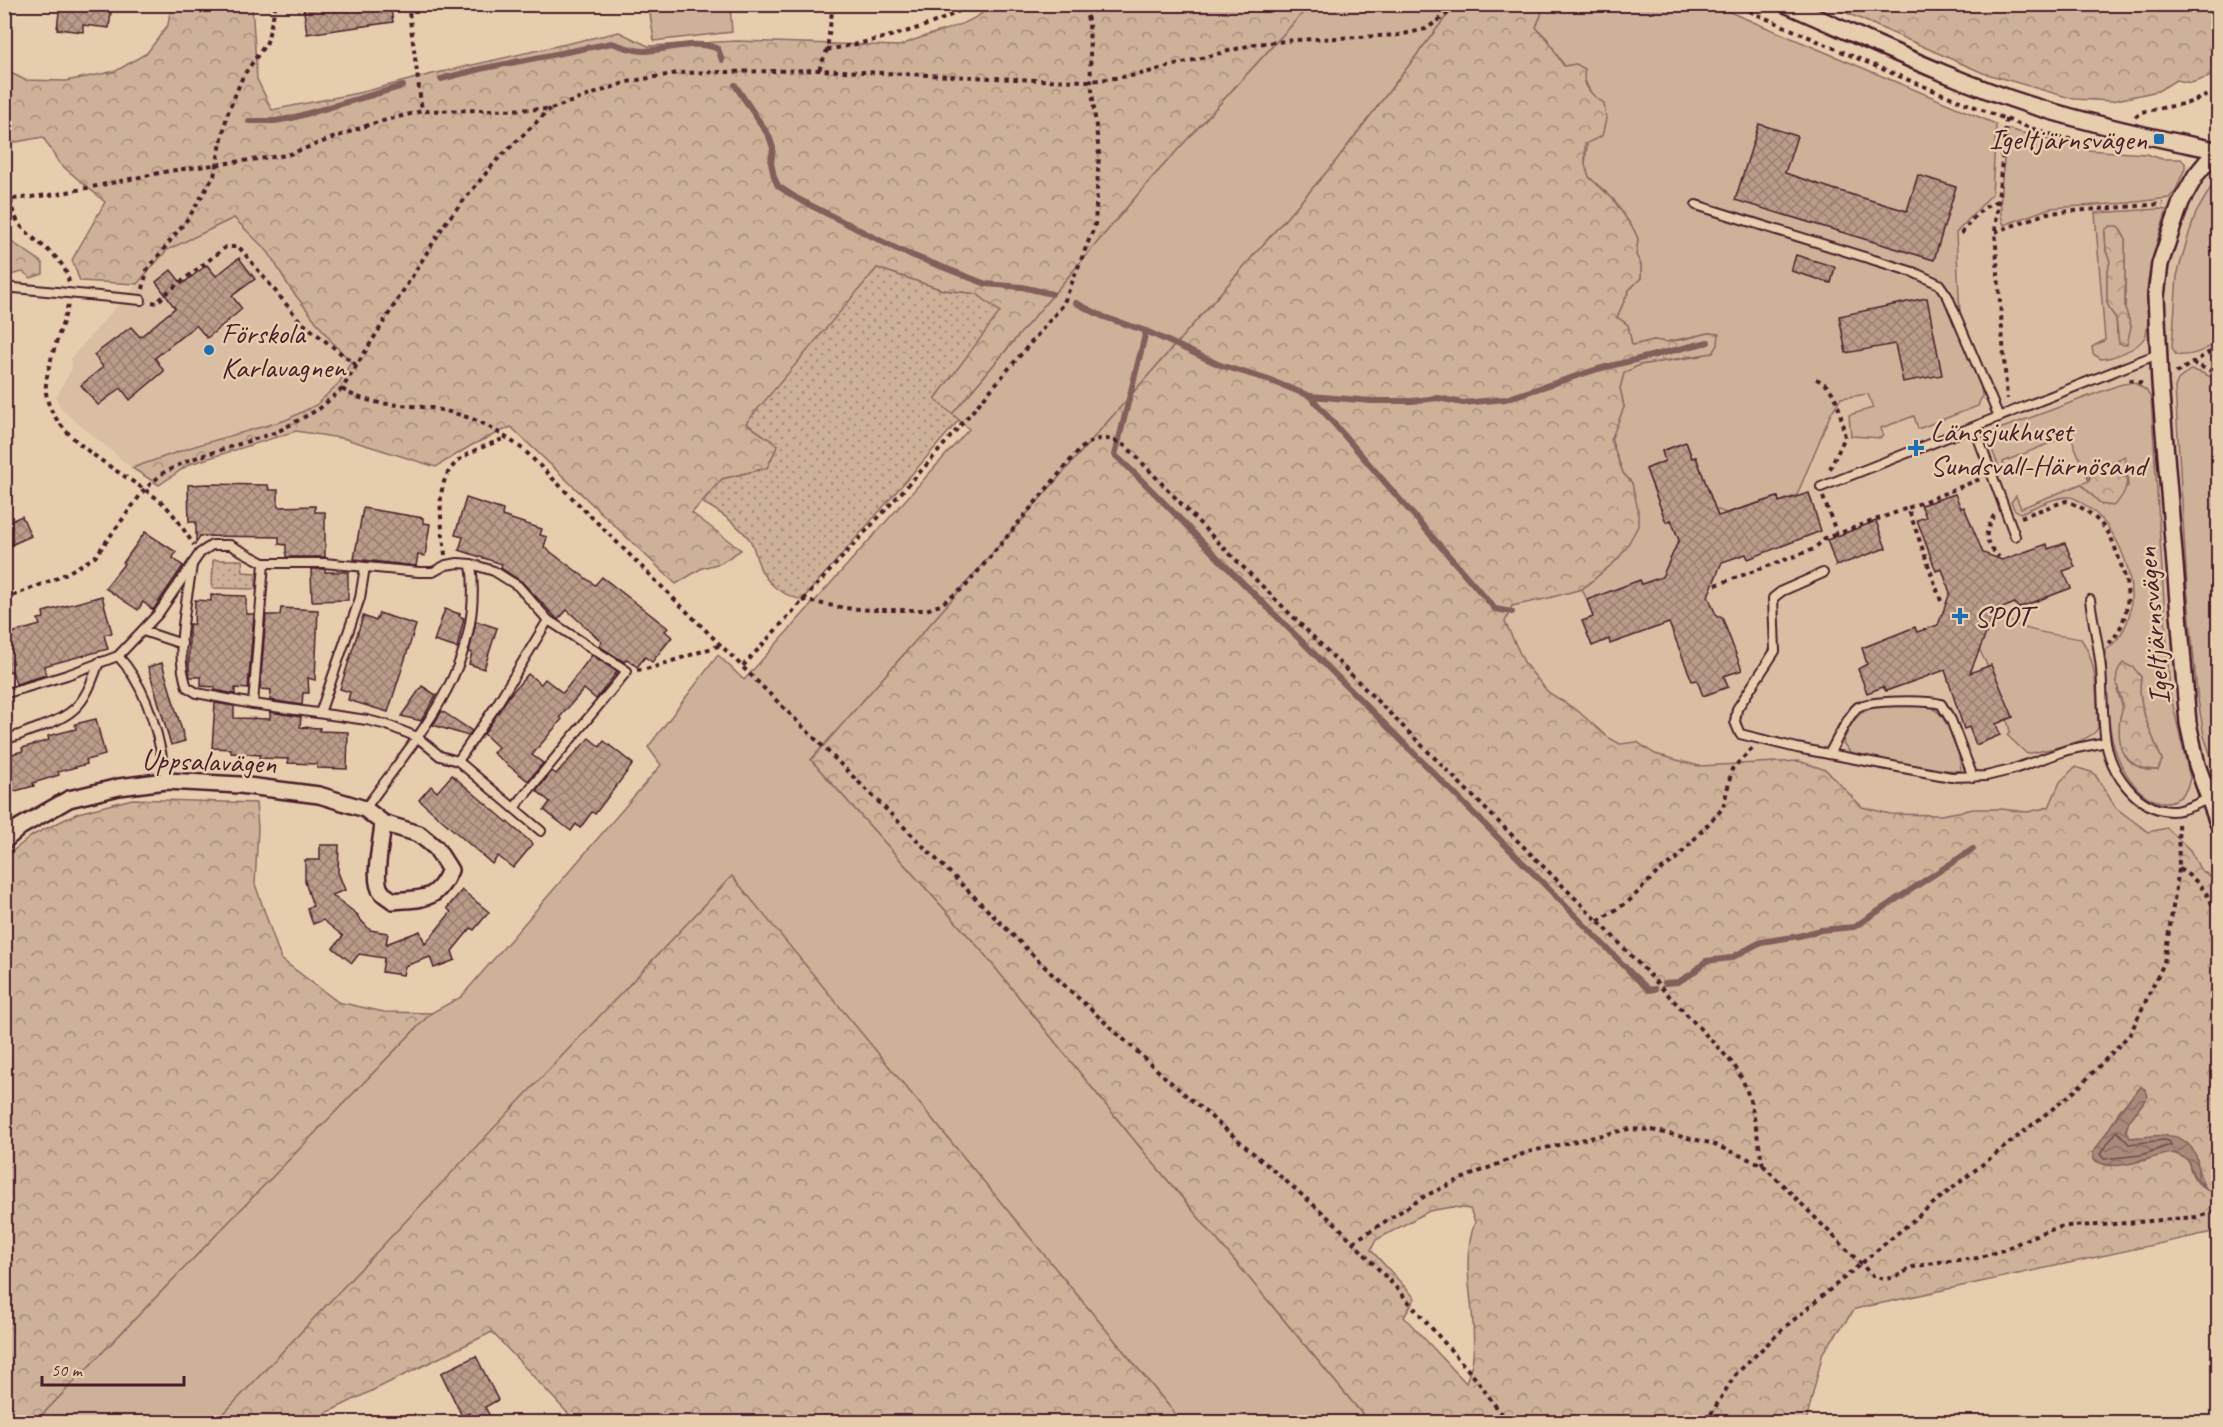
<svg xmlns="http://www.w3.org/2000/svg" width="2223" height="1427" font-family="Caveat,sans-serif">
<defs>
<pattern id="forest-crowns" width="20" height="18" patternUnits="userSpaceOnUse" patternTransform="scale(1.5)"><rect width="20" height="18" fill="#cdb199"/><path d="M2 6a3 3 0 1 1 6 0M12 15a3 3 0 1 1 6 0" fill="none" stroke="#a88f7d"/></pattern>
<pattern id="park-dots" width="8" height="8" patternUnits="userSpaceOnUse" patternTransform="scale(1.5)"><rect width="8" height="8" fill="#cdb199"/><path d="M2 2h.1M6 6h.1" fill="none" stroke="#a88f7d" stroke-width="1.8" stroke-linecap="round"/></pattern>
<pattern id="water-waves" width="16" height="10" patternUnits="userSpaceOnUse" patternTransform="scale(1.5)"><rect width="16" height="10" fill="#a8897a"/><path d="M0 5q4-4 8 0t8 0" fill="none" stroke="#8b6f64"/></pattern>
<pattern id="building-cross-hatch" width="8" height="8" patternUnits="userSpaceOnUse" patternTransform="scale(1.5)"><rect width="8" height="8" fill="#ba9c8a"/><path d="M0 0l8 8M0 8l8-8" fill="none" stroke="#997f71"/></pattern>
</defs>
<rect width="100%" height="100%" fill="#e6cdae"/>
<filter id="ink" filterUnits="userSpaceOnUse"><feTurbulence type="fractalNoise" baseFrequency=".0167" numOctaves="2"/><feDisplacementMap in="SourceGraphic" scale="12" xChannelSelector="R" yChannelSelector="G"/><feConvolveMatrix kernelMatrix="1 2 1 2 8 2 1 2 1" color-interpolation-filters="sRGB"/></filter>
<g filter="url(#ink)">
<g fill="#d9bea3">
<polygon points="1542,5 1713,5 2008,129 2087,150 2146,154 2162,159 2181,159 2185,163 2217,177 2218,175 2218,891 2214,879 2200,869 2190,850 2167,829 2148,832 2116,808 2094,773 2050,807 2028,812 2001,809 1974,809 1941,815 1890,814 1862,807 1826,770 1699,766 1655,754 1637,742 1620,744 1606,736 1578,711 1548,692 1525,664 1505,622 1512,606 1545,599 1582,588 1632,483 1668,362 1701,356 1541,15"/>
<polygon points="234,218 269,253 290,288 332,342 351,362 339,383 316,405 286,420 195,446 132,468 62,410 56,398 72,368 71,358 167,250"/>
</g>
<g fill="#cdb199" stroke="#8c6862" stroke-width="1.5" fill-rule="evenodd">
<polygon points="685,5 730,5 732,32 654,41 649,7"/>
<polygon points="1310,5 1455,5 1332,166 811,760 981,950 1135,1141 1369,1422 1182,1422 732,877 216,1422 35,1422 431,1013 461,997 661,765 648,747 718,655 744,680 969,429 952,414 1150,180"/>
<path d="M1542,5H1713L1996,124L1992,194L1956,233L1961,334L1981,388L1982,396L1978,406L1918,429L1914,416L1881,428L1883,435L1881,438L1851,436L1849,415L1873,408L1868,394L1841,398L1831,413L1797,495L1779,502L1777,497L1726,513L1715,509L1696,457L1692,458L1686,442L1662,451L1665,461L1646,469L1666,522L1671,520L1679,540L1662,577L1642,584L1640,581L1587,600L1582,589L1618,559L1632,483L1623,473L1611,439L1624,407L1620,388L1624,373L1639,365L1701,356L1719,335L1709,333L1666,342L1654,340L1632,346L1628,325L1617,317L1629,290L1641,278V265L1636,255L1638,239L1634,230L1613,199L1589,177L1585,165L1592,96L1583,76L1576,64L1565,66C1557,57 1556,53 1550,43C1547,37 1540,33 1536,27L1541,15Z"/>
<path d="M2008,129L2087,150L2146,154L2162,159H2181L2185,163V168L2175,192L2169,198L2128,203L2050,208L2004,225C1995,211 2006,149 2008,129Z"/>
<path d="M2218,175V342C2204,350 2193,357 2176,355L2172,347L2177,276L2187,240L2196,213Z"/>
<path d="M2159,209L2167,210C2158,239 2147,269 2147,300C2147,310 2150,328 2145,337C2138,349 2114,358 2101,359L2093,354L2092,347L2105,340L2095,213ZM2118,226L2125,238V308L2131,326L2117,334L2116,318L2110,310L2107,302V276L2110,261L2106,251L2105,230Z"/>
<polygon points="2190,370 2200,372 2218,380 2218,773 2216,771 2204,736 2197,693 2187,586 2175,387 2178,380"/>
<path d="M2133,382L2146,390L2151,398L2170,693L2190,778C2187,792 2181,801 2166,802C2139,804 2119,765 2113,743C2107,721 2106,674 2106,650C2121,638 2131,621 2131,602C2133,566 2115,525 2085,505C2080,501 2075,497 2068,497C2053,497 2034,508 2020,513L2014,509L2011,502L2016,496L2021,508L2081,484L2101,504L2128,486L2125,457L2108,465L2102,463L2090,473L2089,481L2070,435L2003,462L2007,473L2001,472L1988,440L1989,434L1994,431L2119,385ZM2141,677C2136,705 2152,734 2162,760L2158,770H2146L2133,764L2120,718L2123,707L2117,690Z"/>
<path d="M1995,611C2022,633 2048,633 2081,639C2099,663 2096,700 2098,728C2091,743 2044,750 2027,754L2007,735L2010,731L2007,720L2013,717L1979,649Z"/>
<path d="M1915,704C1921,705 1929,704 1933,708C1949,718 1960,753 1961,771L1917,768L1850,752L1843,743C1856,701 1878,707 1915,704Z"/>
</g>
<g fill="url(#forest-crowns)" stroke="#8c6862" stroke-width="1.5" fill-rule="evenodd">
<path d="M171,5H252L257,79L272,110L363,92L428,75L619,32L648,46L736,41L900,46C929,31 968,29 992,5H1310L1150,180L952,414L935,400L977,294L943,290L877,268L747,424L778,445L767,468L722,479L692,513L741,550L721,563L702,568L676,584L511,427L472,445L436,467L346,439L296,431L190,464L159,485L132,468L195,446L286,420L316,405L339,383L351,362L332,342L290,288L269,253L234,218L167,250L137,284L80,281L72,260L105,202L59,163L43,137L5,144V70L25,80L66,81L116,71L147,53L168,25Z"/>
<path d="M1455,5H1542L1541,15L1536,27C1540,33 1547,37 1550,43C1556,53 1557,57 1564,66L1576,64L1585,69C1581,85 1592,96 1604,103L1606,119L1602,136L1585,144V165L1589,177L1613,199L1634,230L1638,239L1636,255L1641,265V278L1629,290L1617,317L1628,325L1632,345L1654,340L1666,342L1685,339L1709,333L1719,334L1718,345L1713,353L1639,365L1624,373L1620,388L1624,407L1611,440L1623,473L1632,483L1638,510V526L1626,548L1618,559L1582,589L1545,599L1512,606L1505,622L1525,664L1548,692L1578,711L1606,736L1620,744L1637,742L1655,754L1699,766L1799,761L1826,770L1862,807L1890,814L1941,815L1974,809H2001L2028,812L2049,807L2060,782L2075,767L2094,773L2116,808L2148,832L2167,828L2190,850L2200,869L2214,879L2218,891V1231L1855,1309L1823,1352L1806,1422H1369L1135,1141L981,950L811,760L1332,166ZM2141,1087L2143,1103L2129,1121L2126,1130L2130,1138L2138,1137L2191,1147C2198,1161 2198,1176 2206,1189C2194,1182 2191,1174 2188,1160C2168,1148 2164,1153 2143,1161L2108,1132L2119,1111ZM1452,1207L1470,1209L1475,1222C1458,1269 1478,1310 1473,1356C1473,1365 1468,1375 1466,1383L1404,1317L1415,1298L1371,1250L1376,1240L1429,1211Z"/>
<polygon points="1829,5 2218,5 2218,74 2191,83 2176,80 2158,91 2112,101 2074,99 1983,73"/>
<polygon points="2110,226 2118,226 2125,238 2125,308 2131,326 2127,345 2119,344 2116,318 2110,310 2107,302 2107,276 2110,261 2106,251 2105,230"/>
<path d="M5,237C17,247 32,253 43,264V274L31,278L23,272L5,276Z"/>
<path d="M2125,456C2128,476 2130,493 2113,506L2101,504L2081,484L2089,481L2093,465C2107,462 2112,464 2125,456Z"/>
<path d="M2123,663L2134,668L2141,677C2136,705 2152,735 2162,760L2158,770C2125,770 2116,748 2120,718C2121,713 2123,709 2122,704C2120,689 2110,677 2123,663Z"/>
<polygon points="132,799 256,803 258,828 255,884 281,959 338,1002 384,1012 431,1013 35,1422 5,1422 5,857 33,835 78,813"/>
<polygon points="732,876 1182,1422 576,1422 492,1332 308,1422 216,1422"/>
</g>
<g fill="url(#park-dots)" stroke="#8c6862" stroke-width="1.5">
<path d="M877,268L943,290L977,294L1000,312L935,399L959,420L802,600C782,595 764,583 758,562C755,555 754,546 750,540C737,523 720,512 702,502L722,479L767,468L778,445L746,423Z"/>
<polygon points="213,560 242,560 243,572 256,573 256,589 212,588"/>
</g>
<path fill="url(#water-waves)" stroke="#825f5a" stroke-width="1.5" d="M2141,1087L2146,1090L2148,1096L2129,1121L2126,1130L2130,1138C2154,1137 2183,1126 2196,1156C2199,1163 2197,1172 2199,1179C2201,1183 2205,1187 2208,1191C2196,1182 2192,1175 2188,1160L2175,1153C2149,1155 2119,1175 2094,1160L2093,1153C2109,1130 2121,1106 2141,1087Z"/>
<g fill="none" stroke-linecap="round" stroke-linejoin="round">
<polygon stroke="#70494b" stroke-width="1.5" points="2117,1131 2129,1144 2164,1140 2170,1142 2171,1145 2141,1155 2104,1159 2100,1154"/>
<g stroke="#825f5a" stroke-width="6">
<path d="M441,79L480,69L612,43C623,47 633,51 644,51C668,50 696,39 718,49L722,60"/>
<polyline points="735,85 769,136 773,148 771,163 774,177 778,186 798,199 901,251 986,284 1022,287 1052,294"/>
<polyline points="249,121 275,121 292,118 403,86"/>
<polyline points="1076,303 1104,317 1146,331 1220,365 1269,380 1310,396 1372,401 1412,401 1438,398 1463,403 1506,399 1598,369 1708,342"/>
<path d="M1146,331L1115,455C1159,495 1198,539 1240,580C1372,711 1504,842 1633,975L1649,990L1655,989"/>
<polyline points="1310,396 1495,609 1512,612"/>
<polyline points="1665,983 1678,982 1693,973 1706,961 1731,958 1761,942 1799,936 1821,930 1854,927 1973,849"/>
</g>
</g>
<g fill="url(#building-cross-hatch)" stroke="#4a1f2b" stroke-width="1.5">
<polygon points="60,4 100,4 99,10 111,12 109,28 83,25 83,32 57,29"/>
<polygon points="303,4 390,4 393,22 307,34"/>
<polygon points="1759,124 1797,136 1785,173 1833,189 1907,211 1918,175 1956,187 1934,260 1735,200"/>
<polygon points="1796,255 1835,267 1831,283 1791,271"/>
<polygon points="239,258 255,279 232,296 242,309 207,338 196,325 155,358 164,371 130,400 121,388 98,405 81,385 103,367 94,355 131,327 140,337 175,308 156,282 171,270 182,284 207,265 216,276"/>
<polygon points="1927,298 1942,375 1903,382 1895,344 1846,353 1839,316"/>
<polygon points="1686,442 1692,458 1696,457 1718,516 1778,497 1779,502 1809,493 1821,531 1748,559 1746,554 1722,562 1708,596 1717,617 1722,617 1742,670 1724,676 1728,687 1703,696 1697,680 1692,681 1669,623 1610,644 1609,639 1592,646 1582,621 1593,617 1587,600 1640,580 1642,584 1662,577 1679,540 1671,520 1666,522 1646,469 1665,461 1662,451"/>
<polygon points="208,484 268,485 269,490 278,490 278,507 315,506 315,512 325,512 325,557 286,557 286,545 279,544 279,537 200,536 196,543 196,522 189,522 188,485"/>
<polygon points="1955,494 1961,508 1964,507 1983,553 2002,560 2047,544 2048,549 2065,543 2075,567 2063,571 2071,588 2018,608 2015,603 1995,611 1970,673 1991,665 2013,717 1996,724 2000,735 1976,745 1969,727 1964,729 1945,670 1886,691 1883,687 1867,693 1858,669 1867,664 1862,648 1915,627 1917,632 1938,625 1950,593 1942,569 1936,571 1917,520 1926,517 1921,505"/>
<polygon points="466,498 503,510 502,516 542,529 540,535 547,537 544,547 595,585 602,577 668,628 665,631 672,637 652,662 645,657 637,667 627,659 624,662 599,646 602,642 567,610 558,620 556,618 522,582 501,568 502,564 459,550 463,537 455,535"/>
<polygon points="363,508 423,518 423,523 430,524 425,556 418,555 416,566 354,559"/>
<polygon points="22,516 31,536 4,548 4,524"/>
<polygon points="1876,521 1886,548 1836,566 1827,540"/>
<polygon points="145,532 176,552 173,558 183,566 153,610 143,602 138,610 105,588 124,564 123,563"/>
<polygon points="311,569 325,569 325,572 348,572 348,600 312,601"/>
<polygon points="211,595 246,596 246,614 254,614 248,689 235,688 235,694 215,690 215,687 201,686 201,677 190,677 189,672 189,624 194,624 195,600 211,601"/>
<polygon points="102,596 112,633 104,635 108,649 44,666 46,675 16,684 12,671 4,673 4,635 40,625 38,619 44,618 43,612"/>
<polygon points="281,608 318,610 315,680 308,678 309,693 303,693 302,705 270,700 271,690 260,689 266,615 280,615"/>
<polygon points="445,609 460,614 459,616 464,618 457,648 434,641"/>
<polygon points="379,613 416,625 388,712 348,700 350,692 340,689 363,616 376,621"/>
<polygon points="476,621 497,628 484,669 469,664 472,653 469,652"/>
<polygon points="592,655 617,672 596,699 584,689 560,717 562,719 532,755 543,763 528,781 493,753 498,747 484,734 509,696 528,674 541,684 545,679 563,693"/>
<polygon points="162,663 185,741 171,745 148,667"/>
<polygon points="422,686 436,695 421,721 401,716"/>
<polygon points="215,703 234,706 234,718 270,719 270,712 301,717 300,727 320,728 319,731 348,732 347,769 317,768 317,764 288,763 289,759 259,758 260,755 231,753 231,749 212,748"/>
<polygon points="442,711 472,731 468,736 433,725"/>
<polygon points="96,719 105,755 86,760 87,764 58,772 59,775 33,783 34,786 4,794 4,756 23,751 22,748 49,740 48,736 76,729 75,724"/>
<polygon points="589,738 600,747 604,741 633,764 595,814 592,812 580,828 576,824 571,831 544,810 550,802 537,791 538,789 552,771 556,774"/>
<polygon points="452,775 533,844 513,868 498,856 492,864 419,800 431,786 437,792"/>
<polygon points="320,845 339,845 338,872 345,890 332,895 358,915 357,916 370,930 388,933 386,944 420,931 425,944 451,912 447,908 462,890 489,912 474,930 471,928 452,951 455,960 434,968 430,957 405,966 403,975 382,972 384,958 359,954 352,963 333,948 343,936 323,920 313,924 307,908 313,906 305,882 305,860 320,860"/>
<polygon points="476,1356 498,1400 485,1407 493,1422 474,1422 469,1413 462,1416 441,1373"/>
</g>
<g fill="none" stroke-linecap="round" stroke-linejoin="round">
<g stroke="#4a1f2b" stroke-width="12">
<g id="service">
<polyline points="1696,205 1913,272 1939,284 1948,297 1999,417"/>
<polyline points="4,287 141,300"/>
<polyline points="1974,427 2015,536"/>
<polyline points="1821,487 2158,354"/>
<path d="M192,565C187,602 174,652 187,687L197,693L253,704L367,720L387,725L417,737L440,756L458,761L541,831"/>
<polyline points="1823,573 1782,591 1773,598 1775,651 1737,709 1735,722 1740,734 1797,748 1951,777 1986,776 2011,770 2067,750 2106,742"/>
<path d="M2090,600C2093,623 2099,646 2101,669C2103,693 2102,718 2106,742C2111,773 2137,810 2171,811C2186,811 2204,800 2218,794"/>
<polyline points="143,631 182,644"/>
<path d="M118,656C148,688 160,737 166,781"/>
<polyline points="4,694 67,675 118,656 158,614 200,553 212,545 230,545 264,563 324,563 419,572 433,572 446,565 458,563 471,564 494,571 518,586 548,620 627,671 514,808"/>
<polyline points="253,704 264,563"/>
<polyline points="320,713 360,598 365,567"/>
<path d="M4,739C15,738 25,732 35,729C79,713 84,704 99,662"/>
<path d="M1829,754C1835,744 1849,713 1858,707C1870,700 1927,700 1941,704L1951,720L1973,777"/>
<polyline points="458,761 496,706 548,620"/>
<path d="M365,809C419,733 485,665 471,564"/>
</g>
</g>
<g stroke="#4a1f2b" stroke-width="20">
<g id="minor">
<path d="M1785,4C1865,38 1948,79 2030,105C2092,124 2153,138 2216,150"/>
<polyline points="2218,148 2196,175 2181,202 2160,264 2156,296 2160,383 2188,723 2197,765 2218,823"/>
<path d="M4,841L20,827L69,799L119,787L166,781L240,785L319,795L365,809L383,823L419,834L436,848L450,870C436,902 424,898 393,901C390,898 383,895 381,891C372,879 382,840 383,823"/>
</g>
</g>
<g stroke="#4a1f2b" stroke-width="4" stroke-dasharray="4.5 4.5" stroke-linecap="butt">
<polyline points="408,4 422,111"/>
<polyline points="655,4 655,6"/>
<path d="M1733,4C1807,36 1880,69 1955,99C2003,118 2055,141 2107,145"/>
<path d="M827,50C872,41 933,29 971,4"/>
<polyline points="819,70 827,50 833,4"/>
<polyline points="2135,117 2141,112 2188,103 2218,91"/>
<polyline points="2006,119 1995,232 2007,399"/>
<polyline points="4,200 58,194 169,171 287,155 371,124 422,111 551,109 627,82 678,73 819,70 1037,80 1091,81 1137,75 1255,44 1296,40 1399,35 1426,29 1461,4"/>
<path d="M11,200C14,242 64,245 69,283"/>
<polyline points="1995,232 2047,213 2163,204"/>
<path d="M1961,234C1972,219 1980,208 1997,201"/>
<polyline points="143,289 147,270 189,217 214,176 227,115 243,76 267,42 276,4"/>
<polyline points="152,302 157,303 165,294 226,247 239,247 300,321 357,366"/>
<path d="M68,305C62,328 48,362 46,384C41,435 128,474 160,501C174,512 184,531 194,545"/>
<polyline points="2192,363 2218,374"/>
<polyline points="2176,373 2218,347"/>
<path d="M1816,379C1839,388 1840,415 1845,437L1829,471"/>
<polyline points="2129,380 2137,381 2144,385"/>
<path d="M342,389C371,408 404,403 436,409C476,417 492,427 524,450L1052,974L1167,1079L1337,1225L1401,1293L1476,1379L1507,1422"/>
<polyline points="1823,497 1837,534 1908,508"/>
<path d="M1994,515C1984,536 1983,540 1999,557"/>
<path d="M2021,517L2066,501C2083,506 2096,517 2107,531C2112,538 2115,548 2118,556C2127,582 2132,597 2122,624C2119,631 2115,638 2109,643"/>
<path d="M445,555C443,527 432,486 455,464C467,451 489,445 505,438"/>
<polyline points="1716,585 1814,549 1825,538 1837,534"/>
<polyline points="4,599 60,577 95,557 144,490 163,473 189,460 277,432 319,409 342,389 446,222 496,161 550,109"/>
<path d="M802,600L844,608L873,610H926L940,605L965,587L1079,450C1098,435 1106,436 1127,447L1211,535L1607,930L1725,1055C1729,1060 1734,1064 1737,1070C1754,1097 1756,1135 1763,1165"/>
<polyline points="1941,601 1908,508 1980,479"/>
<polyline points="743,666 930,461 1063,305 1095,225 1099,154 1091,81 1089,23 1083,4"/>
<polyline points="637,670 651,668 721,645"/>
<path d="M2179,869C2201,882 2209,894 2218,918"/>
<polyline points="1598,921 1628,902 1658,872 1676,859 1723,808 1732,769 1753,748"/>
<polyline points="1353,1242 1425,1196 1461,1179 1528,1152 1629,1129 1652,1130 1710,1143 1763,1165 1873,1276 1884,1279 1896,1277 1913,1267 1939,1262 1978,1258 2003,1250 2040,1233 2064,1226 2103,1225 2196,1217 2218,1211"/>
<polyline points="1706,1422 1735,1375 1784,1328 1935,1202 2075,1091 2130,1034 2164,963 2179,869 2178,821"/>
</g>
<use href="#service" stroke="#e6cdae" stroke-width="8"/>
<use href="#minor" stroke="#e6cdae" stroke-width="15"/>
</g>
</g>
<g fill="#1f6fb2" stroke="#e6cdae" stroke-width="2">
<rect x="2153" y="133" width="12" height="12" rx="3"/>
<circle cx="209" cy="350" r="6"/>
<path d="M1913 439h6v6h6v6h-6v6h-6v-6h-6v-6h6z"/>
<path d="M1957 607h6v6h6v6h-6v6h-6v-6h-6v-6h6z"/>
</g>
<g text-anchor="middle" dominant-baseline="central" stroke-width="5" stroke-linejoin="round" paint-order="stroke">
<g font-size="30" fill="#4a1f2b" stroke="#e6cdae" text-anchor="start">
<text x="2147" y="139" text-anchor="end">Igeltjärnsvägen</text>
<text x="221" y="333">Förskola<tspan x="221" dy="34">Karlavagnen</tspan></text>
<text x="1930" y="431">Länssjukhuset<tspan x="1930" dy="34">Sundsvall-Härnösand</tspan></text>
<text x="1974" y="616">SPOT</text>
</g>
<g font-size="30" fill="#4a1f2b" stroke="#e6cdae">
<text transform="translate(2153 626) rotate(-95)">Igeltjärnsvägen</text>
<text transform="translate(209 761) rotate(2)">Uppsalavägen</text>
</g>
</g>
<rect width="2223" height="1427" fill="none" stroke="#e6cdae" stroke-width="24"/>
<rect x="12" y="12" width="2199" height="1403" fill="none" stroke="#4a1f2b" stroke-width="2" filter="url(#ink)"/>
<path d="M42 1376v9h142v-9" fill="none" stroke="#4a1f2b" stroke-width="3"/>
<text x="51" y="1376" font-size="18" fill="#4a1f2b" stroke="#e6cdae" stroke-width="4.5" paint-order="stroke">50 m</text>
</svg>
